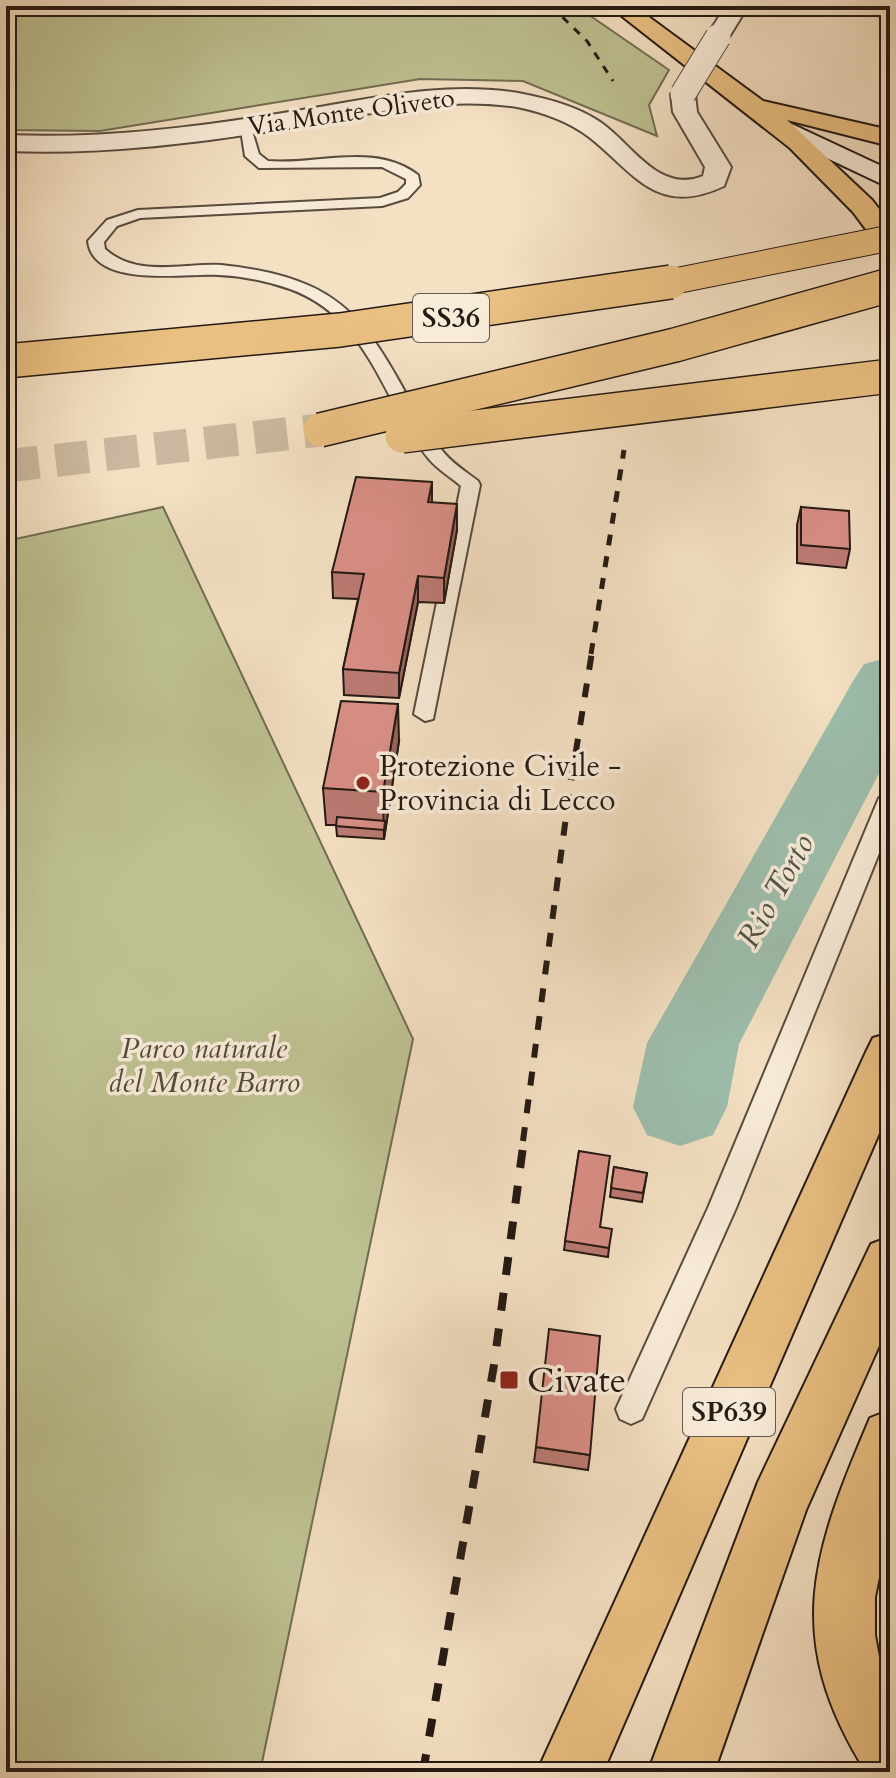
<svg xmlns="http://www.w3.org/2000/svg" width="896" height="1778" font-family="Cardo,serif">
<rect width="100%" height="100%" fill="#f4e0c3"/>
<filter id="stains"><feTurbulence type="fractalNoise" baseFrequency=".0025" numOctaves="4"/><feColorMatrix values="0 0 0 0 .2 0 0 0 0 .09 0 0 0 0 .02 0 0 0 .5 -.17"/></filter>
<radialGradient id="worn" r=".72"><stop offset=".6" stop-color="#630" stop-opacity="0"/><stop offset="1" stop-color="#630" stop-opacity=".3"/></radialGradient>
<g fill="#bec192" stroke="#716d53" stroke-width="2">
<polygon points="6,6 576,6 669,70 649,105 657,136 523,81 420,79 100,131 6,130"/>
<polygon points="163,507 413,1039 260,1772 6,1772 6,541"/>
</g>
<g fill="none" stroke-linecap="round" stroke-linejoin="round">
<polygon fill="#9dbead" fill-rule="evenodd" points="890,657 890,752 739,1044 727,1107 713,1135 680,1146 647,1135 633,1107 647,1043 853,681 864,664"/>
<polyline stroke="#cab8a0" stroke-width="33" stroke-dasharray="33 17" stroke-linecap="butt" points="6,466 320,430"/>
<g stroke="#584b40" stroke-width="4">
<g id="lane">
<path d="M240,124H250L259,154L268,161C317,165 375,142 418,175L420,185L408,198L382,206L140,218L117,226L104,242L105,249C137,278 182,263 221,265C251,268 283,274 310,286C381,318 397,392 441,449C450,462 465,471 478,481L480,485L433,719L425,721L414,714L461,486C451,477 438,470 429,459C381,400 370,318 290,289C267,281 242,276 218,275C186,273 93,289 88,241L107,220L138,210L380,198L398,192L406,184V179L382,167L259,168L245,156Z"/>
<polygon points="890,790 890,826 736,1208 642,1419 631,1424 620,1419 616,1409 708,1208 879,798"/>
</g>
</g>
<g stroke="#584b40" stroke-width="4">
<g id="street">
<polygon points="726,6 748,6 726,42 710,42 706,37"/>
<path d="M683,87L695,94L697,112L731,167L724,186C656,218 634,172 589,137C568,121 542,112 517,107C439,95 359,116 283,129C191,144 100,155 6,151V135C100,139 191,128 283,113C362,101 444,79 523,94C549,99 575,106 597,120C630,140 657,195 703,176L705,167L673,112L671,94Z"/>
</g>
</g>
<g stroke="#241914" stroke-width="4">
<polygon id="secondary" points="781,119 890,170 890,188 772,132 768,127"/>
</g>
<g stroke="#241914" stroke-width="4">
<g id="primary">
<polygon points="609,6 634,6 763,101 890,130 890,146 787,120 872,200 890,223 890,250 880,248 853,212 790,148"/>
<polygon points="890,1033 890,1108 603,1772 537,1772 866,1052 873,1038"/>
<polygon points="890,1237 890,1321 806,1510 714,1772 648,1772 758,1482 871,1244"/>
<path d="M890,1410V1523L875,1597V1635L882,1673L890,1693V1772H866C782,1638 812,1554 870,1418Z"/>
</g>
</g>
<g stroke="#241914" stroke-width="4">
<polygon id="highway" points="863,6 890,6 890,19 866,11"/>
</g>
<use href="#lane" fill="#f8ebd8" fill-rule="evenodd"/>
<use href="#street" fill="#f8ebd8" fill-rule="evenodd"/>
<use href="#secondary" fill="#f8ebd8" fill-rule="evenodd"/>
<use href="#primary" fill="#eac082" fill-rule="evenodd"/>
<use href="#highway" fill="#eac082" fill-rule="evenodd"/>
<polyline stroke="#241914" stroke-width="3" stroke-dasharray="8 8" stroke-linecap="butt" points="551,6 587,41 613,81"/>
<polyline stroke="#241914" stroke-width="5" stroke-dasharray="11 11" stroke-linecap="butt" points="591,654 624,450"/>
<polyline stroke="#241914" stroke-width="6" stroke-dasharray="14 14" stroke-linecap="butt" points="523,1141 569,794 592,652"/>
<polyline stroke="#241914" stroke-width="8" stroke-dasharray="18 18" stroke-linecap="butt" points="423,1772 494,1365 524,1139"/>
<g stroke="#584b40" stroke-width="27" stroke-linecap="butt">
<polyline id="street-bridge" points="683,94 718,37"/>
</g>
<g stroke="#241914" stroke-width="27" stroke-linecap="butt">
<polyline id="highway-bridge-far1" points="660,284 890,238"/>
</g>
<g stroke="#241914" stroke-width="36" stroke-linecap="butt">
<g id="highway-bridge">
<polyline points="6,361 340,330 671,282"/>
<polyline points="320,430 675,345 890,285"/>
<polyline points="402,436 890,376"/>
</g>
</g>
<use href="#street-bridge" stroke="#f8ebd8" stroke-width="25"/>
<use href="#highway-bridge-far1" stroke="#eac082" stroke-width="25"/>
<use href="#highway-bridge" stroke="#eac082" stroke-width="33"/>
</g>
<g fill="#bb7a73" stroke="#241914" stroke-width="2">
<polygon points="432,503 457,530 444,603 418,602 399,698 344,695 343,669 358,599 333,598 332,572"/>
<polygon points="801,507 850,549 846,568 797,563 797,525"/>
<polygon points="399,741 384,839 337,836 336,825 326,825 323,788"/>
<polygon points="579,1151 600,1227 609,1248 608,1257 564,1250"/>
<polygon points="614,1167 647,1173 642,1202 610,1197"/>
<polygon points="536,1447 590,1455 588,1470 534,1462"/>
</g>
<g fill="#98635e" stroke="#241914" stroke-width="2">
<polygon points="432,482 432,507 428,502"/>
<polygon points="457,504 457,530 444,603 444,578"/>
<polygon points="418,576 418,602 399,698 399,673"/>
<polygon points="398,704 399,741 384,839 383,792"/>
</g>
<g fill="#d98e86" stroke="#241914" stroke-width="2">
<polygon points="356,477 432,482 428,502 457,504 444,578 418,576 399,673 343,669 364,574 332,572"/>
<polygon points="801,507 849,511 850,549 801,545"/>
<polygon points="341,701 398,704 383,792 323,788"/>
<polygon points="337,817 385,821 384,830 336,826"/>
<polygon points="579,1151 610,1156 600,1227 612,1229 609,1248 565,1241"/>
<polygon points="614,1167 647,1173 643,1193 611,1188"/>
<polygon points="549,1329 600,1336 590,1455 536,1447"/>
</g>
<g fill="#8f2418" stroke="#f8ebd8" stroke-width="3">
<circle cx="363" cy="783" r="8"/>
<rect x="499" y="1370" width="20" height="20" rx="4"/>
</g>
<g text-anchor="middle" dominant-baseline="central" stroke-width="7" stroke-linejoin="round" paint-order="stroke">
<g font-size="26" fill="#241914" stroke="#f8ebd8">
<text transform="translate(351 112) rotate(-8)">Via Monte Oliveto</text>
</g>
<g fill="#f8ebd8" stroke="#64584f" stroke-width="2">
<rect x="413" y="294" width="76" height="48" rx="6"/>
<rect x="683" y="1388" width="92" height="48" rx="6"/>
</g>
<g font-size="28" font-weight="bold" fill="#241914">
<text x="451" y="318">SS36</text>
<text x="729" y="1412">SP639</text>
</g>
<g font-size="30" fill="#241914" stroke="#f8ebd8" text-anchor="start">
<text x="379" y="766">Protezione Civile -<tspan x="379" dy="34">Provincia di Lecco</tspan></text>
</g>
<g font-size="30" font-style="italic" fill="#524b3a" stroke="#f8ebd8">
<text x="204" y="1048">Parco naturale<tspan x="204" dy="34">del Monte Barro</tspan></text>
</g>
<g font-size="32" font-style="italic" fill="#4e534a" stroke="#f8ebd8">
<text transform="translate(776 891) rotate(-61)">Rio Torto</text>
</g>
<g font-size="36" fill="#241914" stroke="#f8ebd8" text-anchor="start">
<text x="527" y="1380">Civate</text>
</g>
</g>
<rect width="896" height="1778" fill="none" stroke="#f4e0c3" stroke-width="32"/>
<rect x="8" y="8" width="880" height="1762" fill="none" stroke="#241914" stroke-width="4"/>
<rect x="16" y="16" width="864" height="1746" fill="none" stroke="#241914" stroke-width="2"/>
<rect width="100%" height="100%" filter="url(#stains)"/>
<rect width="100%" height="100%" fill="url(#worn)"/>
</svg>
